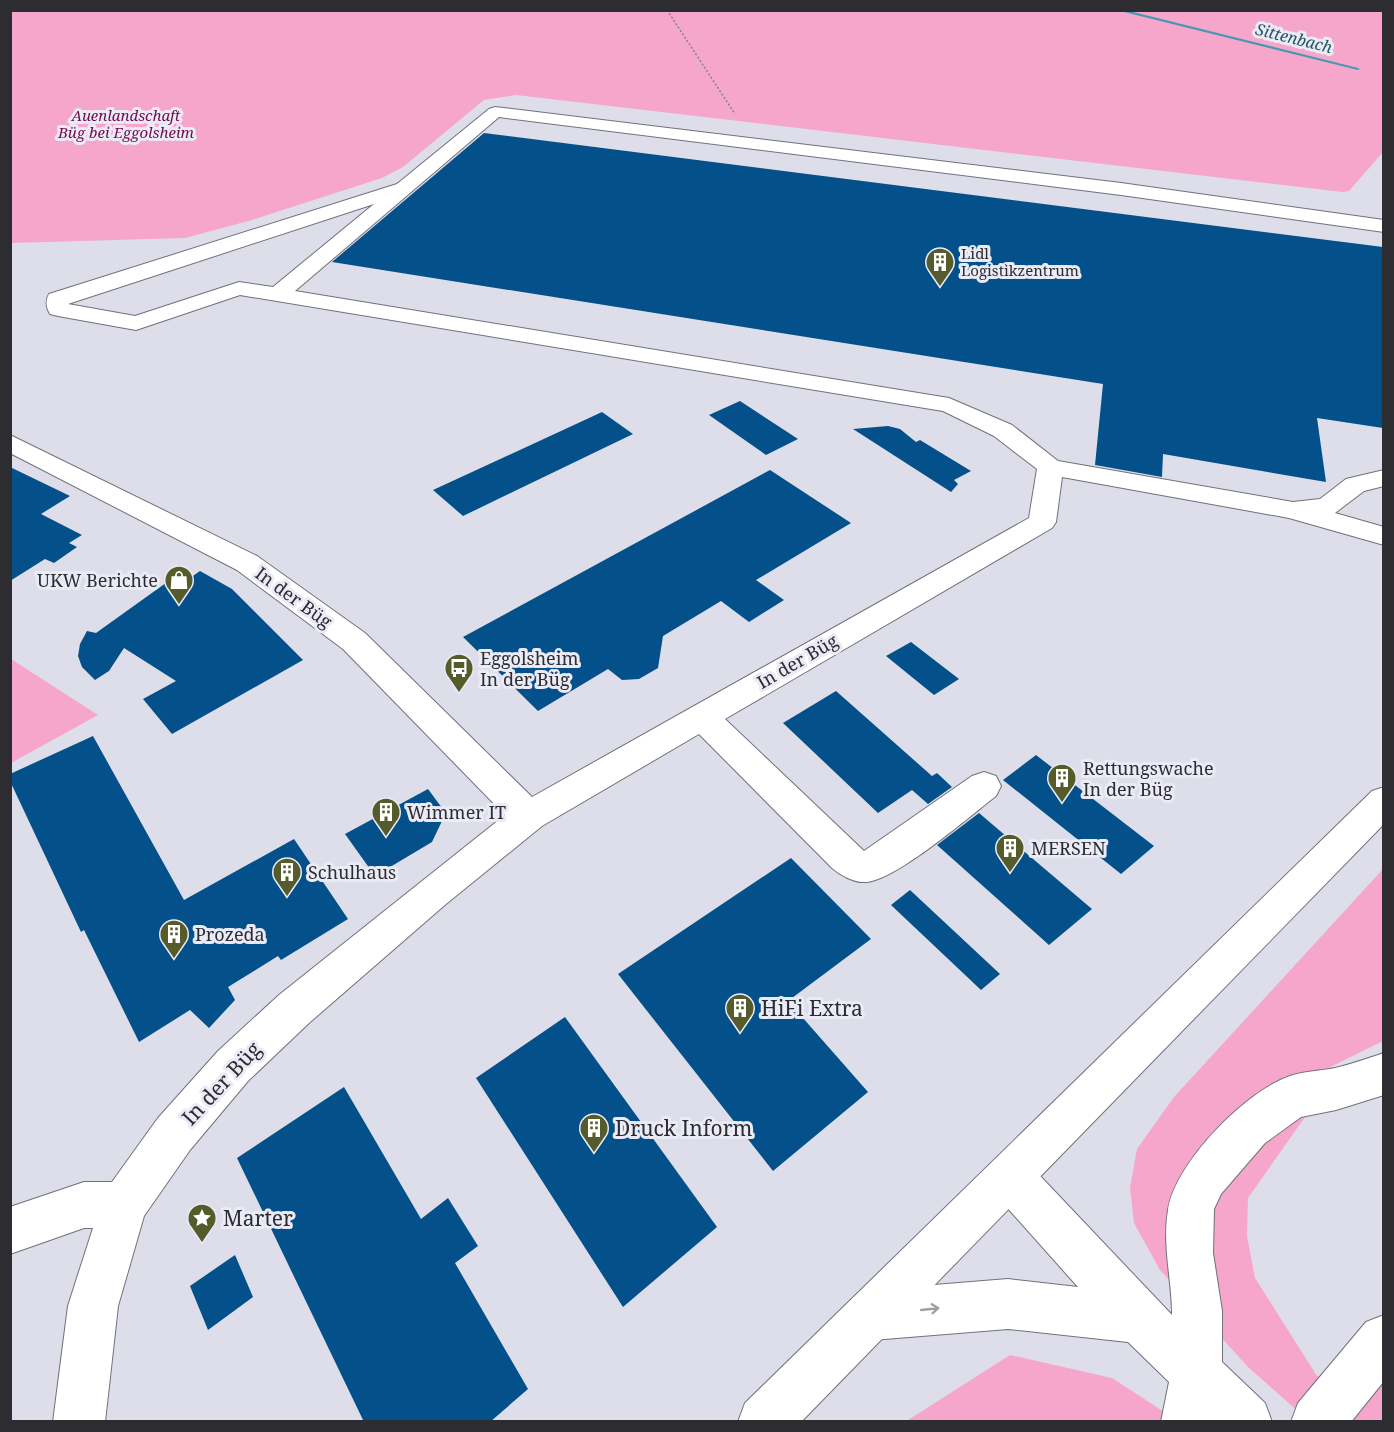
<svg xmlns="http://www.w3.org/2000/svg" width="1394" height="1432" font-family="'Noto Serif',serif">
<rect width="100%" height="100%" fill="#dddee9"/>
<g fill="#f6a6ca">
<polygon points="10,11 1383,11 1383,152 1349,191 1343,192 516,95 484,100 403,167 382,178 252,220 185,238 11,243"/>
<polygon points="11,659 98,715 11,763"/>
<polygon points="1383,869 1383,1041 1312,1076 1305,1117 1248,1198 1247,1236 1255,1278 1317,1376 1383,1376 1383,1421 1309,1421 1248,1367 1160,1270 1134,1223 1130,1188 1137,1149 1174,1097"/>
<polygon points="1010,1355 1112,1378 1178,1421 905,1422"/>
</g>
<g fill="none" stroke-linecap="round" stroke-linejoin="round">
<polygon fill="#419bb0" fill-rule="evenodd" points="1125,10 1358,68 1360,69 1358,70 1116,10"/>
</g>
<g fill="#03508a">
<polygon points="484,133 1383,247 1383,428 1317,418 1326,482 1163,454 1162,477 1095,465 1103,384 332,262"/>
<polygon points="740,401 798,439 766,455 709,415"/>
<polygon points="602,412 633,434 463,516 433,490"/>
<polygon points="888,426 900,429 916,442 920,440 971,471 954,480 958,484 951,492 853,429"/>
<polygon points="10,467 70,496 41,514 82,535 69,543 77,547 54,563 45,559 10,581"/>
<polygon points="770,470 851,523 756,580 784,600 749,622 721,601 663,636 658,668 639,679 622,680 608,669 538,711 463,637"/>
<polygon points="200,571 232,589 303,660 172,734 143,699 176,681 124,648 109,671 95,680 82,667 78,656 80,644 87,631 96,633 170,580 180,585"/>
<polygon points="911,642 959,679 934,695 886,656"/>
<polygon points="836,691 932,776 937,773 952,787 928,804 912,790 878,813 783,723"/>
<polygon points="93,736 184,900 294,839 348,919 281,960 278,956 228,987 235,1000 209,1028 190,1010 139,1042 84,930 81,932 10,781 10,774"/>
<polygon points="1036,755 1154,846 1121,874 1003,780"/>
<polygon points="428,789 442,808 442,821 432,842 375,876 345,834"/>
<polygon points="979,813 1092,909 1049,945 937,845"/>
<polygon points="791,858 871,939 788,1001 868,1092 773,1171 618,974"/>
<polygon points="910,890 1000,974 981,990 891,905"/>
<polygon points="565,1017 717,1227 623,1307 476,1078"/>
<polygon points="344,1087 421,1219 448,1198 478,1246 455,1263 528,1389 490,1422 364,1422 237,1158"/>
<polygon points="235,1255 253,1297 208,1330 190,1286"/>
</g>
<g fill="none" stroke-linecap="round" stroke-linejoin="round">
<g stroke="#70717b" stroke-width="2">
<g id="minor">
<path d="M495,107L1121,183L1384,220V232L1121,195L499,117L295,291L949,398L1012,425L1058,461L1293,502L1320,499L1346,479L1384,470V486L1364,491L1335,513L1384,527V545L1289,518L1062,477L1056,522L1052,528L725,719L864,851L972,776L984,772L996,776L1001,786L996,796C970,816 895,881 866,882C854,883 840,875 832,868L699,734L542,826L446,904L309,1023L248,1081L190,1150L144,1216L118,1306L105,1422H53L68,1306L93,1228H84L10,1254V1207L84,1182H112L158,1118L218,1051L279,995L505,815L343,649L237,570L10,453V435L257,556L365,633L532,797L1029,518L1037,469L994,436L943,411L240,295L136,330L58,316L50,314C46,307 45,301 49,294L397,184L489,109ZM374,204L273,287L239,282L135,316L68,304Z"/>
<path d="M1384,1053V1095L1336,1110L1301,1117L1265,1143L1221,1194L1214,1209L1213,1253L1222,1311V1362L1265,1403L1272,1422H1161L1169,1382L1128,1342L1008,1329L872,1340L854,1333L847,1315L854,1297L872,1290L1008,1279L1078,1287L994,1193L987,1177L994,1161L1010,1154L1026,1161L1172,1315C1172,1279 1162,1246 1168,1210C1175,1163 1246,1091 1290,1076C1305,1071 1321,1071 1335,1068C1352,1064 1368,1058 1384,1053Z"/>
<polygon points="1384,1315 1384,1381 1351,1422 1291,1422 1298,1403 1366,1322"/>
</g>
</g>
<g stroke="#70717b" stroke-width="2">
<polygon id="major" points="1384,787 1384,824 801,1422 738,1422 745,1403 1372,791"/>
</g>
<polyline stroke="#82838a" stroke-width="1.5" stroke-dasharray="2 2" stroke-linecap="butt" points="667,10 735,114"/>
<use href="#minor" fill="#fff" fill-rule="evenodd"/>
<use href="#major" fill="#fff" fill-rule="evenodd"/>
</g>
<defs><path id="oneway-shaft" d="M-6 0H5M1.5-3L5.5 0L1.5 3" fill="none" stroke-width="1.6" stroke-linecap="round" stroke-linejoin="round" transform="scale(1.5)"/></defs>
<use stroke="#a0a0a2" href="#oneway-shaft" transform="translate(930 1309) rotate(-6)"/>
<defs>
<g id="building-pin" transform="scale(1.5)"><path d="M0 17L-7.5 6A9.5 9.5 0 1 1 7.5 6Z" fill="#555b2a" stroke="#eaebf7"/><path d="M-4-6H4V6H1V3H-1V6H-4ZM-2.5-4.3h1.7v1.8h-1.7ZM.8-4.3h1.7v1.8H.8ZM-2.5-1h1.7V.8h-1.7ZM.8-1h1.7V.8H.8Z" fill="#fff"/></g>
<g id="shop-pin" transform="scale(1.5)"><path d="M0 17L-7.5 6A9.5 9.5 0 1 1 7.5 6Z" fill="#555b2a" stroke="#eaebf7"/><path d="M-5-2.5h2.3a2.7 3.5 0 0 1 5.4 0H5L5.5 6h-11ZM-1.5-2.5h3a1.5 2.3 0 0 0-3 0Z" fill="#fff"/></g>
<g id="bus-pin" transform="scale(1.5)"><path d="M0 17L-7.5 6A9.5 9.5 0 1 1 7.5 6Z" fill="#555b2a" stroke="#eaebf7"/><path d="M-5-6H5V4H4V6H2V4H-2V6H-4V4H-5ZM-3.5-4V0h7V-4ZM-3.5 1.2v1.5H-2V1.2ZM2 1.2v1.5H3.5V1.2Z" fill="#fff"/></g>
<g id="sight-pin" transform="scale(1.5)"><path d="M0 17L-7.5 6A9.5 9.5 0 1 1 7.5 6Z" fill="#555b2a" stroke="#eaebf7"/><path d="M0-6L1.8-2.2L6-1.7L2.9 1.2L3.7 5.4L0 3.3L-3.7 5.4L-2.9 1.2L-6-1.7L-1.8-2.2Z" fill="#fff"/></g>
</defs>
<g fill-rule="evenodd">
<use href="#building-pin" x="940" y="262"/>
<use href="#shop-pin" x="179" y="580"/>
<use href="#bus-pin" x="459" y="668"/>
<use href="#building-pin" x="1062" y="778"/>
<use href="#building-pin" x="386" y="812"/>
<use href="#building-pin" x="1010" y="848"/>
<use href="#building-pin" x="287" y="872"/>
<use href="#building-pin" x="174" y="934"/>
<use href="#building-pin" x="740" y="1008"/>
<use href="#building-pin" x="594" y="1128"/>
<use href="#sight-pin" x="202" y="1218"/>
</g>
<g text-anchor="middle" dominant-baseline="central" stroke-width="6" stroke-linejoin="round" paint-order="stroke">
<g font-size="15" font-style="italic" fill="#73094a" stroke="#eaebf7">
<text x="126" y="115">Auenlandschaft<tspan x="126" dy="17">Büg bei Eggolsheim</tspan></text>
</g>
<g font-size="15" fill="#2d2d31" stroke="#eaebf7" text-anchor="start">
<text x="961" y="253">Lidl<tspan x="961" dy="17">Logistikzentrum</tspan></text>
</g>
<g font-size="16" font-style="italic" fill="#205561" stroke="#eaebf7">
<text transform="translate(1294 38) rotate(14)">Sittenbach</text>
</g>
<g font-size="18" fill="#2d2d31" stroke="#eaebf7" text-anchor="start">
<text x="158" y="580" text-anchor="end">UKW Berichte</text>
<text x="480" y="658">Eggolsheim<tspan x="480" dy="21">In der Büg</tspan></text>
<text x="1083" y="768">Rettungswache<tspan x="1083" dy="21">In der Büg</tspan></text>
<text x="407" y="812">Wimmer IT</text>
<text x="1031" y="848">MERSEN</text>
<text x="308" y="872">Schulhaus</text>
<text x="195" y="934">Prozeda</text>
</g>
<g font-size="18" fill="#2d2d31" stroke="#eaebf7">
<text transform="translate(294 597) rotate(36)">In der Büg</text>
<text transform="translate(797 661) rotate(-30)">In der Büg</text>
</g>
<g font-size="21" fill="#2d2d31" stroke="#eaebf7" text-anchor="start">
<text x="761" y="1008">HiFi Extra</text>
<text x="615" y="1128">Druck Inform</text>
<text x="223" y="1218">Marter</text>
</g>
<g font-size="21" fill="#2d2d31" stroke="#eaebf7">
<text transform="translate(221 1083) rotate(-47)">In der Büg</text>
</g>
</g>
<rect width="1394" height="1432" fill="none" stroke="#2d2d31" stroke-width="24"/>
</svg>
